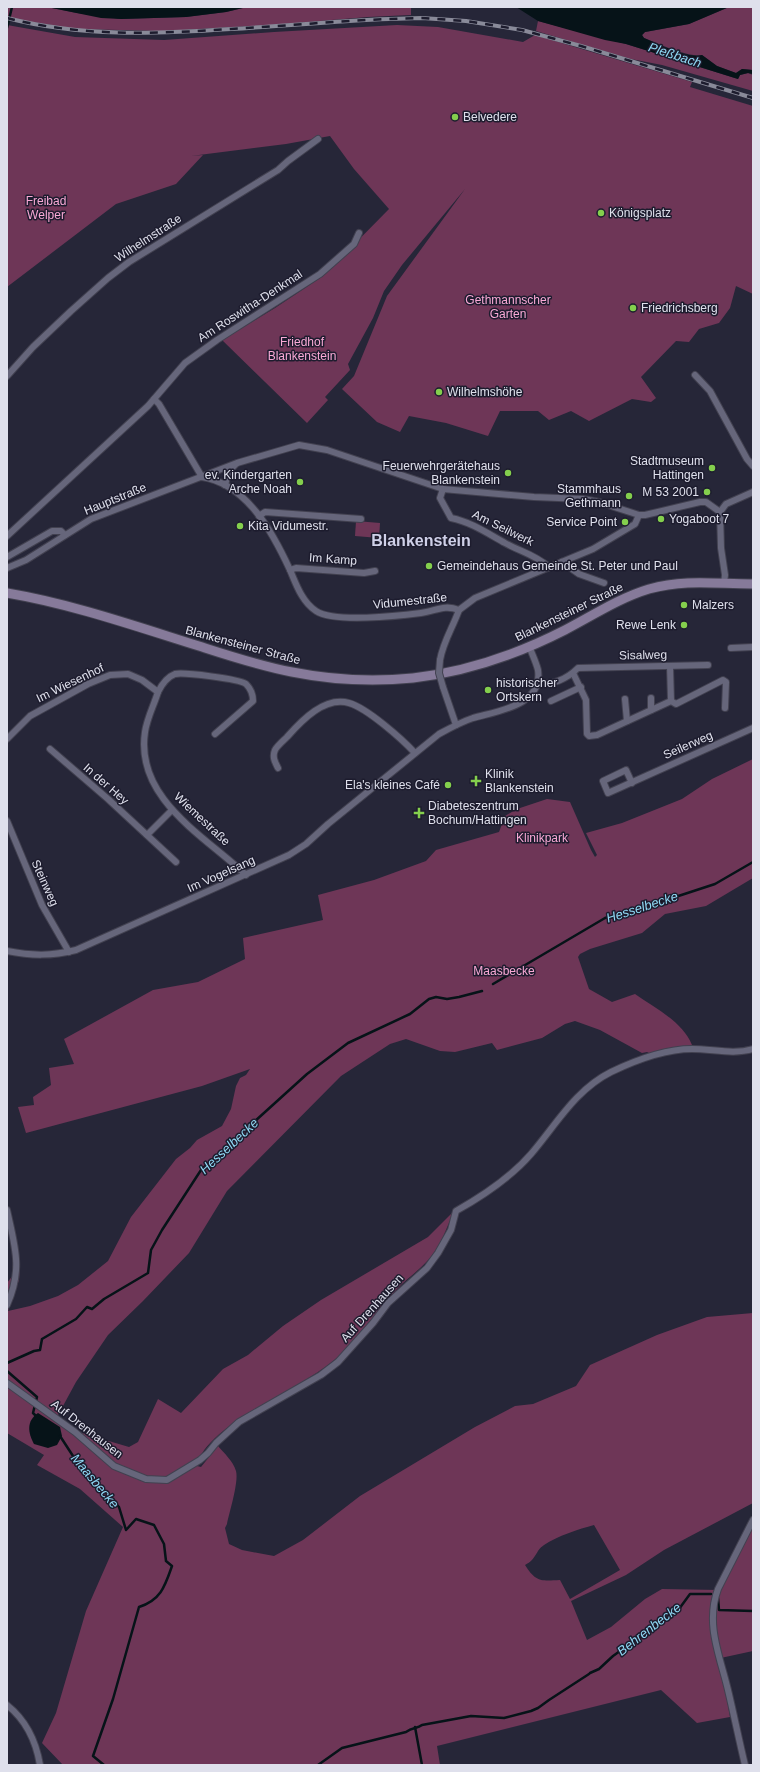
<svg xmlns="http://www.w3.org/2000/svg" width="760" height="1772" font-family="Arial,sans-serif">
<rect width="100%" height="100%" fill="#262638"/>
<g fill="#6e3657" fill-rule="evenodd">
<polygon points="7,7 47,7 77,13 121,19 186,17 226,12 247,7 411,7 411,15 368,17 271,25 163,31 77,29 13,19 7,17"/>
<path d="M729,7H753V70L742,69L736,73L717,66L702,55C689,58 657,43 644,38L642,35L645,32L689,24Z"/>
<polygon points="538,21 626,44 738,79 740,75 748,73 753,75 753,91 662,65 631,59 536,31"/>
<polygon points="7,25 75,37 164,40 274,32 397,25 438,27 523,42 535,35 692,82 690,87 753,106 753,294 736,286 730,308 719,323 699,329 689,342 676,341 641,377 656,398 651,402 632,399 589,421 571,411 549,420 538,411 500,411 488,436 446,423 409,416 400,432 377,422 342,389 354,376 387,296 465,189 402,265 384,291 373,318 348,364 350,370 325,397 328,400 307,423 222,340 275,308 323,276 389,209 354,169 330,136 286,144 191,156 203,155 176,184 116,204 7,287"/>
<polygon points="356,521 380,523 379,538 355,536"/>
<path d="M753,759V878L706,906L665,914L642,933L590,949L580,954L578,957L589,989L612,1002L635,994C655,1008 683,1022 692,1045L691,1046L693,1047L651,1054L647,1052L642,1053L600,1030L575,1021L565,1024L542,1038L497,1050L492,1043L455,1052L440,1051L406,1039L390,1044L341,1076L227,1191L189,1253L143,1301L108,1335L76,1382L57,1417L75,1431L129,1447L138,1442L158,1399L181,1413L223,1369L248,1355L283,1326L321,1300L428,1237L455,1210C448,1223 444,1238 435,1251C425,1267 409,1276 397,1289C381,1306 369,1327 352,1344C331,1366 304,1381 278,1396C254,1411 203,1436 197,1466L201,1467L218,1446C224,1453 233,1461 236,1471C239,1482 229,1513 227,1524L225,1528L229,1544L242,1550L274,1556L303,1540L360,1496L475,1427L515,1406L533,1404L576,1386L590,1365L657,1335L707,1317L753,1313V1503L664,1550L626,1575L571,1601L587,1640L611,1627L645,1599L662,1589L719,1590L753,1524V1651L716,1659L724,1683L730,1717L697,1723L661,1690L437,1746L440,1765H63L42,1743L56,1713L86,1611L123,1527L80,1489L37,1465L44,1455L7,1433V1283L20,1266L19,1280L8,1311L30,1306L58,1296L78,1285L108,1261L131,1217L176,1159L190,1148L197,1140L222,1126L231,1109L236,1086L240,1078L246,1075L250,1069L202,1086L26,1133L18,1107L34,1105L33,1097L51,1085L49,1068L74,1064L64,1039L153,990L198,982L245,959L243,938L323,920L318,895L374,880L426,861L436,850L499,832L505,816L517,809L547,799L570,802L591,850L595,857L597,855L586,833L622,823L682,799L712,779ZM594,1525L620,1570L570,1599L560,1580C540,1581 536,1582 525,1565C537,1559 535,1551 544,1545C557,1536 579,1529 594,1525Z"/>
</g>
<g fill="#061318">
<polygon points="47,7 247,7 226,12 186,17 121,19 101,18"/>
<path d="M516,7H729L689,24L645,32L642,35L644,38C658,44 688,59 702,55L717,66L736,73L742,69L752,70L753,74L748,73L740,75L738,79L626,44L605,40L538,21Z"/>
<path d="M38,1413L60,1427L62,1436L57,1445L48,1448L34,1444C28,1433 26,1421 38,1413Z"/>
</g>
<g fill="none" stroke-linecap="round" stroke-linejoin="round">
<g stroke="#061318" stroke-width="2.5">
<polyline points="7,28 12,7"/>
<polyline points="493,984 605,918 657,903 715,884 753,862"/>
<polyline points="7,1363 34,1351 40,1350 42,1339 76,1319 87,1307 92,1309 104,1299 148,1273 151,1250 162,1230 201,1170 307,1074 348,1043 410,1014 429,999 436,997 447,999 459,997 482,991"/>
<polyline points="7,1371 37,1397 33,1413 36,1416"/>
<path d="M60,1436L73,1456L119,1507L126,1530L136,1519L154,1525L164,1544L166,1561L172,1566C165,1586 161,1600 139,1607L113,1699L93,1756L104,1765"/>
<polyline points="718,1598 719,1610 753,1611"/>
<polyline points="590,1673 599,1669 613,1656 679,1609 690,1594 711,1594"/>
<polyline points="415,1727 422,1765"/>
<path d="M318,1765L342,1748L406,1732C413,1727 417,1729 422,1725L471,1716L504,1718L531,1711L538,1708L549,1700L589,1674"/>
</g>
<g stroke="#424150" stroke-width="8">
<g id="street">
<polyline points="695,375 710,391 747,459 753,466"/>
<polyline points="7,376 33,347 71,311 108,278 129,262 278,170 288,161 318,139"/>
<polyline points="154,399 159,404 202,477"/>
<path d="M202,477C247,484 273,533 290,570C296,584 302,602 316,611C334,623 398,616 421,613C436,611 444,604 459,610L475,598L593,549L635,524L639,515"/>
<polyline points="225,485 229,471 236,464"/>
<path d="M443,489L440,498L451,518C471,522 487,533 505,543C521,552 534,554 549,567"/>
<polyline points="720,512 721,548 725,575 724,583"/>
<polyline points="720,512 726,504 753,492"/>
<polyline points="259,516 265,512 361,519"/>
<polyline points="7,536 148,406 185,363 217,340 320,274 354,244 359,233"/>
<polyline points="7,557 52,531 61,531 65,535"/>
<polyline points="562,562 579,574 604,583"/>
<polyline points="7,568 26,560 91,519 237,463 299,445 327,450 443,489 534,497 583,499 599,502 639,515 645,515 700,502 706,502 720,512"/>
<polyline points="290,570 296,568 364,573 375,571"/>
<polyline points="731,648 753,647"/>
<path d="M440,660C443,642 453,627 459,610"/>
<polyline points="670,666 671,701"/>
<polyline points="573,673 586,700 587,734 589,736 597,735 671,701 676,704 723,680 726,682 725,708"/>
<path d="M537,682C551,687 568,678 578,668L708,665"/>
<polyline points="443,687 456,725"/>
<path d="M158,692C162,684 167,677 175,674C183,672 240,679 246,684C251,689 253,695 253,701L215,734"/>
<polyline points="651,698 651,710"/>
<polyline points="625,699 627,721"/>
<polyline points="551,701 581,687"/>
<path d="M7,739L30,716L88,684L110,675L128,674L142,680L158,692C154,705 147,718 145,732C135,799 205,836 246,875"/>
<polyline points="50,749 108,799 176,862"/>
<path d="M278,768C275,762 272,757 275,750C277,746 284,740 287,737C302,720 325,696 349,703C367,708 402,739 415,753"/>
<polyline points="632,783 626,770 603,781 608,793 753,728"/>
<polyline points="7,821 42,905 69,952"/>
<polyline points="147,835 172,810"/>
<path d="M7,951C32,956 52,956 76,950L289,855L306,844L328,824L439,734C450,728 461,722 473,718C497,711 543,706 538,670C536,662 532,654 529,646"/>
<path d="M7,1210C15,1247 23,1269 7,1305"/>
<path d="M7,1383L75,1432L114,1466L146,1479L167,1480L200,1460L208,1453L216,1443L239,1422L321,1375L338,1362L373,1323L388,1303L427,1268L438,1253L451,1230L456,1211C481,1197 512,1176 531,1154C556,1125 575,1090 611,1072C636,1060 664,1049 692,1049C713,1049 733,1055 753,1049"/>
<path d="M7,1705C27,1721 36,1741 40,1765"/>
<path d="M745,1765C739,1740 734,1715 728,1690C720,1656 705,1624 718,1589L753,1520"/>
</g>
</g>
<g stroke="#424150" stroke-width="11">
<path id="secondary" d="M7,593C72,604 135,626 199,646C230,656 260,666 292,672C332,680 373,682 413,678C465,672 518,654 565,630C592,616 619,598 649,589C686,579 715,584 753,584"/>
</g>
<use href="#street" stroke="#66667b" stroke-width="6"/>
<use href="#secondary" stroke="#867a9a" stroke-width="9"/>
<g stroke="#898a99" stroke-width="4">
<path id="rail" d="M7,18C81,37 155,34 231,29C284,26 336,21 389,19L422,18L466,21L522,30L581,46L753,98"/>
</g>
<use href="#rail" stroke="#1d1c2e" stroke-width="2.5" stroke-dasharray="8" stroke-linecap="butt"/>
<g stroke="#424150" stroke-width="8" stroke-linecap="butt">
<polyline id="street-bridge" points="440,660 439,673 443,687"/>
</g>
<use href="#street-bridge" stroke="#66667b" stroke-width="6"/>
</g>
<g fill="#84cf4d" stroke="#1d1c2e" stroke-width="1.5">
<circle cx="455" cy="117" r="4"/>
<circle cx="601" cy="213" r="4"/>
<circle cx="633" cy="308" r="4"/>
<circle cx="439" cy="392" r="4"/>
<circle cx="712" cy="468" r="4"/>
<circle cx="508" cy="473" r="4"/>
<circle cx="300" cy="482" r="4"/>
<circle cx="707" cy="492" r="4"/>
<circle cx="629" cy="496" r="4"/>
<circle cx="661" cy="519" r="4"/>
<circle cx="625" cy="522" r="4"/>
<circle cx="240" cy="526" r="4"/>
<circle cx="429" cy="566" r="4"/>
<circle cx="684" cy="605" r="4"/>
<circle cx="684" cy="625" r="4"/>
<circle cx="488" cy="690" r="4"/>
<path d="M474 775h4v4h4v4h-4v4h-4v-4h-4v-4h4z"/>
<circle cx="448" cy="785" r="4"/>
<path d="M417 807h4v4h4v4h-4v4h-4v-4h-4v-4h4z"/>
</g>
<g text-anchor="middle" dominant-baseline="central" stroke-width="3" stroke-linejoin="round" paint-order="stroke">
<g font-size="12" fill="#dfe0ec" stroke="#1d1c2e" text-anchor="start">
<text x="463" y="117">Belvedere</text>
<text x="609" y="213">Königsplatz</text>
<text x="641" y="308">Friedrichsberg</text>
<text x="447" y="392">Wilhelmshöhe</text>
<text x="704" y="461" text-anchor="end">Stadtmuseum<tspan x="704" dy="14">Hattingen</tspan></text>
<text x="500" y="466" text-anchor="end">Feuerwehrgerätehaus<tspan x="500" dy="14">Blankenstein</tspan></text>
<text x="292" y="475" text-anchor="end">ev. Kindergarten<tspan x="292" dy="14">Arche Noah</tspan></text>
<text x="621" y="489" text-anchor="end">Stammhaus<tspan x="621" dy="14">Gethmann</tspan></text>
<text x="699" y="492" text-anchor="end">M 53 2001</text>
<text x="669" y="519">Yogaboot 7</text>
<text x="617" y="522" text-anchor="end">Service Point</text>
<text x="248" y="526">Kita Vidumestr.</text>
<text x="437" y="566">Gemeindehaus Gemeinde St. Peter und Paul</text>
<text x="692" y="605">Malzers</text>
<text x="676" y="625" text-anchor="end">Rewe Lenk</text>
<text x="496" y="683">historischer<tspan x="496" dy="14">Ortskern</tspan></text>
<text x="485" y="774">Klinik<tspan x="485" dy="14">Blankenstein</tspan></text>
<text x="440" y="785" text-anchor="end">Ela's kleines Café</text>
<text x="428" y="806">Diabeteszentrum<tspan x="428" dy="14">Bochum/Hattingen</tspan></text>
</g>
<g font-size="12" fill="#f9a9d6" stroke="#1d1c2e">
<text x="46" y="201">Freibad<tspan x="46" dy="14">Welper</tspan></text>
<text x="508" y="300">Gethmannscher<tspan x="508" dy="14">Garten</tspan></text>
<text x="302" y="342">Friedhof<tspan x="302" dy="14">Blankenstein</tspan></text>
<text x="542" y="838">Klinikpark</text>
<text x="504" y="971">Maasbecke</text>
</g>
<g font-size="12" fill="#dfe0ec" stroke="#1d1c2e">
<text transform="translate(148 238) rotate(-33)">Wilhelmstraße</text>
<text transform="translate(250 306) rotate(-33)">Am Roswitha-Denkmal</text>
<text transform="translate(115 499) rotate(-22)">Hauptstraße</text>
<text transform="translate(503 528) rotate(26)">Am Seilwerk</text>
<text transform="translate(333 559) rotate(4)">Im Kamp</text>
<text transform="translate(410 601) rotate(-6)">Vidumestraße</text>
<text transform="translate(569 612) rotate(-26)">Blankensteiner Straße</text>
<text transform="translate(243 645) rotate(15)">Blankensteiner Straße</text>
<text transform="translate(643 655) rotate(-1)">Sisalweg</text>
<text transform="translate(70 683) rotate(-26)">Im Wiesenhof</text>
<text transform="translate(688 745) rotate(-24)">Seilerweg</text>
<text transform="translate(106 784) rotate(41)">In der Hey</text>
<text transform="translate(202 819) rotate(43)">Wiemestraße</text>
<text transform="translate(221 874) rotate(-24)">Im Vogelsang</text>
<text transform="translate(45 883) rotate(66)">Steinweg</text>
<text transform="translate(372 1308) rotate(-48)">Auf Drenhausen</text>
<text transform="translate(87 1429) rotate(38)">Auf Drenhausen</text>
</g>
<g font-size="13" font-style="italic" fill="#90d9f5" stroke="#1d1c2e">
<text transform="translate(675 55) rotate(18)">Pleßbach</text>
<text transform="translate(642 907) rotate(-18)">Hesselbecke</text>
<text transform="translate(229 1146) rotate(-43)">Hesselbecke</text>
<text transform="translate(95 1481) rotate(50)">Maasbecke</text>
<text transform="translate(649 1629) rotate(-38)">Behrenbecke</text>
</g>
<g font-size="16" font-weight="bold" fill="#cfd0e8" stroke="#1d1c2e">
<text x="421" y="540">Blankenstein</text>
</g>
</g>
<rect width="760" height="1772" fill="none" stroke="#dfe0ec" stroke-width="16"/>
</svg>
